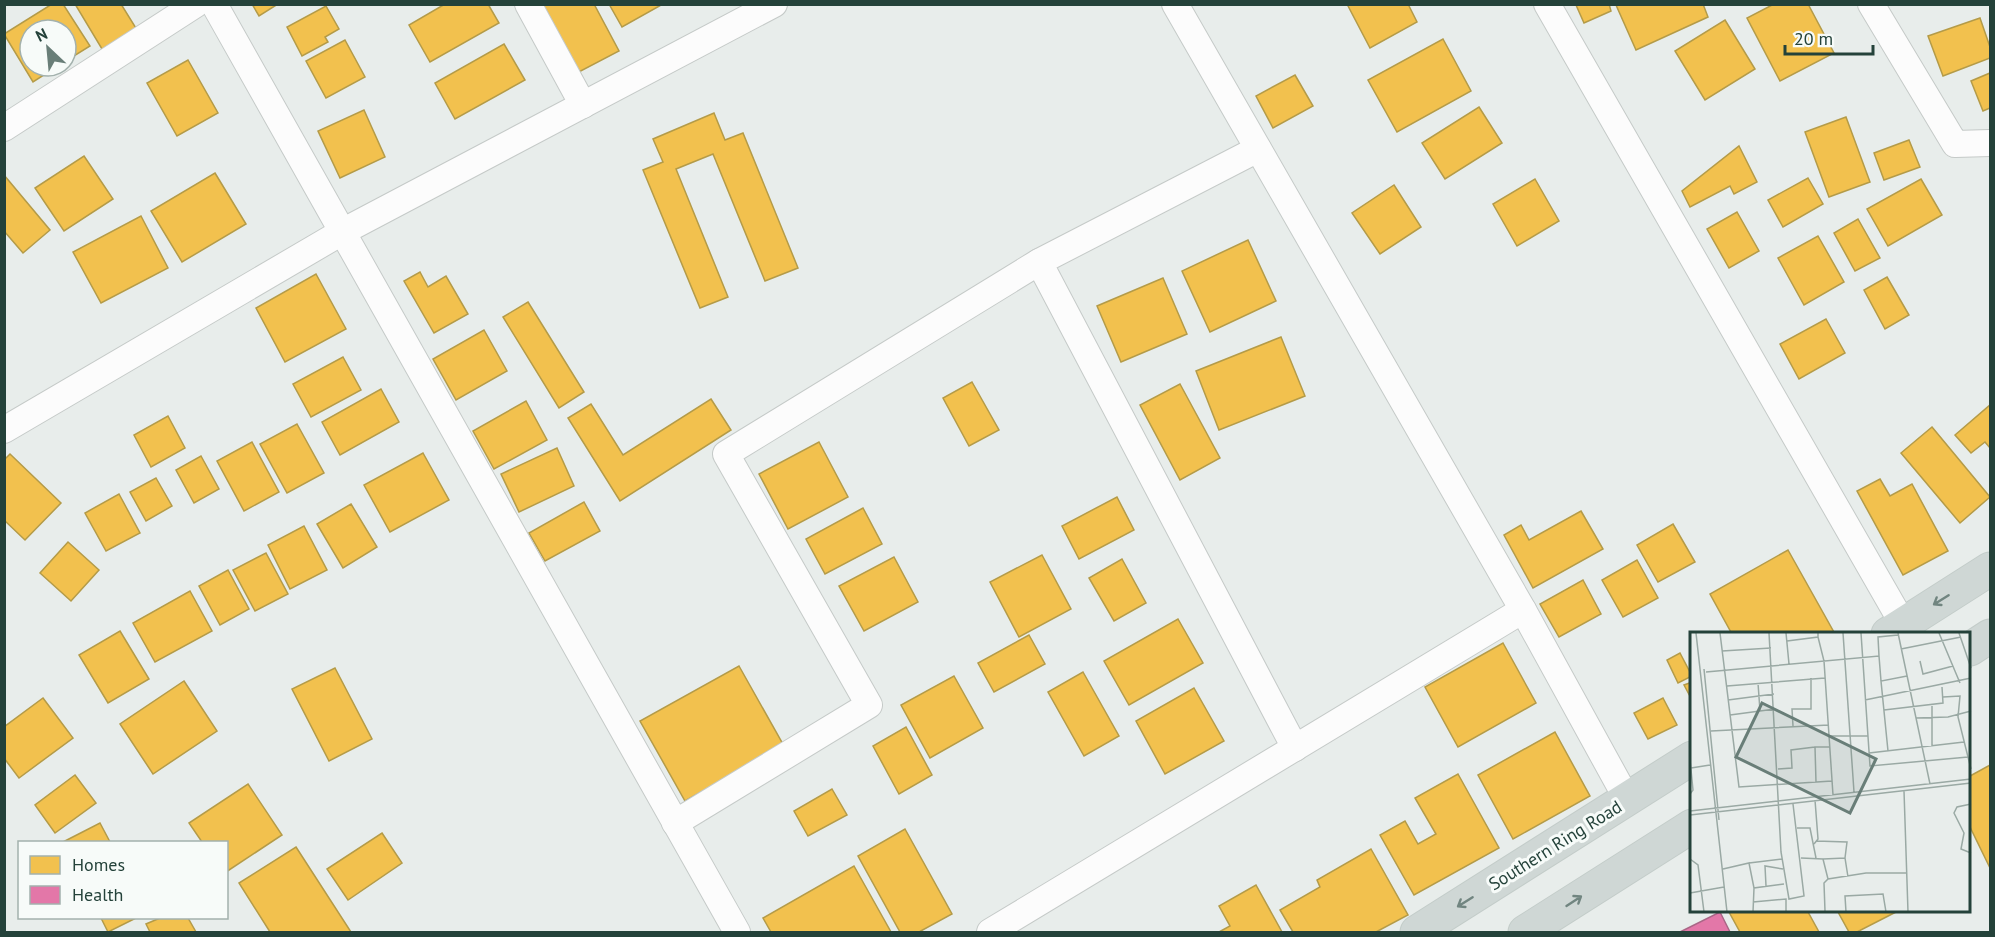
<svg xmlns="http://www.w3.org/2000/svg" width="1995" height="937" font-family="'PT Sans',sans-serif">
<rect width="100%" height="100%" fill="#e8edeb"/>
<g fill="#f2c14e" stroke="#b49b48" stroke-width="1.5">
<polygon points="52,4 63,4 90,46 66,61 66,30 30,30 30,66 58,66 33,82 4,34"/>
<polygon points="75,4 121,4 139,33 105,54"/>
<polygon points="252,4 278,4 259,16"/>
<polygon points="445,4 488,4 499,23 430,62 409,25"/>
<polygon points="538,4 594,4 619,51 575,74"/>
<polygon points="609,4 663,4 622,27"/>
<polygon points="1347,4 1408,4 1417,22 1370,48"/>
<polygon points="1609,4 1611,11 1584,23 1576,5"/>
<polygon points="1703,4 1708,17 1636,50 1616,5"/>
<polygon points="1774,4 1808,4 1834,53 1780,81 1747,18"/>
<polygon points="326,6 339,29 325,37 328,42 302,56 287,27"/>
<polygon points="1980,18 1990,47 1990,58 1943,76 1928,36"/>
<polygon points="1725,20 1755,69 1705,100 1675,51"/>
<polygon points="1443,39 1471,91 1397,132 1368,80"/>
<polygon points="345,40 365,77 326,98 306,61"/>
<polygon points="504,44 525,80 455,119 435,83"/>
<polygon points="188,60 218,113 177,136 147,83"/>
<polygon points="1990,73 1990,108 1983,111 1971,81"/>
<polygon points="1295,75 1313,106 1273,128 1256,96"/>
<polygon points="1479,107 1502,143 1445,179 1422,143"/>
<polygon points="364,110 385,157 340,178 318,131"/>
<polygon points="714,113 725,140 743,133 798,268 765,281 713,154 676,169 728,297 700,308 643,170 663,162 653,139"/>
<polygon points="1846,117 1870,182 1829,197 1805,132"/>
<polygon points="1909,140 1920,167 1884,180 1874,153"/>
<polygon points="1739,146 1757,182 1734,194 1730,186 1690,207 1682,191"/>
<polygon points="84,156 113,199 64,231 35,188"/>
<polygon points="215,173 246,224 182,262 151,211"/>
<polygon points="4,175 50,230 23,253 4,231"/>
<polygon points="1808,178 1823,204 1783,227 1768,200"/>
<polygon points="1535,179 1559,221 1517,246 1493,204"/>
<polygon points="1921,179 1942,215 1888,246 1867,209"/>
<polygon points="1394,185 1421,227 1380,254 1352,213"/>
<polygon points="1737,212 1759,251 1729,268 1707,229"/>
<polygon points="141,216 168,268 101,303 73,252"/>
<polygon points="1858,219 1880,258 1855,271 1834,233"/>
<polygon points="1818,236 1844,282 1804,305 1778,258"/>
<polygon points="1248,240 1276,301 1210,332 1182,271"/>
<polygon points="420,272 428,287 446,276 468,314 434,333 404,281"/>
<polygon points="316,274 346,329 285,362 256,308"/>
<polygon points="1887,277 1909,315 1885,329 1864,290"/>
<polygon points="1163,278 1187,334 1121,362 1097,306"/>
<polygon points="528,302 584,392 559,408 503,317"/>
<polygon points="1826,319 1845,353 1799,379 1780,344"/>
<polygon points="484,330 507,371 456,400 433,359"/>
<polygon points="1281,337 1305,396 1219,430 1196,371"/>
<polygon points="343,357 361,390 311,417 293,384"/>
<polygon points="972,382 999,430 969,446 943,398"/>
<polygon points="1180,384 1220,458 1180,480 1140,405"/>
<polygon points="381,389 399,422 340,455 322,422"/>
<polygon points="711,399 731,430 620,501 568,418 591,404 623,455"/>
<polygon points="526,401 547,440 494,469 473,431"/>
<polygon points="1990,405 1990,448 1985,442 1971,453 1955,435"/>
<polygon points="168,416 185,448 151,467 134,435"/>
<polygon points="297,424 324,473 287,493 260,444"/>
<polygon points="1932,427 1990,497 1960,523 1901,453"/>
<polygon points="252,442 279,492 244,511 217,461"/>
<polygon points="819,442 848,497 788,529 759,474"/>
<polygon points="557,448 574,486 519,512 501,474"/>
<polygon points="423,453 449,500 390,532 364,485"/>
<polygon points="10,454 61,503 25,540 4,520 4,460"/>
<polygon points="201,456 219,489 194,503 176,470"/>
<polygon points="156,478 172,506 146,521 130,492"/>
<polygon points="1880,479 1890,496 1912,484 1948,551 1903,575 1857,491"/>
<polygon points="119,494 140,533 106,551 85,513"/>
<polygon points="1117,497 1134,530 1079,559 1062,526"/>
<polygon points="584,502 600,531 545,561 529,533"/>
<polygon points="351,504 377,547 343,568 317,524"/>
<polygon points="863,508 882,544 825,574 806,539"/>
<polygon points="1581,511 1603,549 1533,588 1504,535 1521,525 1529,540"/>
<polygon points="1673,524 1695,562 1658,582 1637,545"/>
<polygon points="304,526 327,570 290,589 268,545"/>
<polygon points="68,542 99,570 71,601 40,573"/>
<polygon points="1788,550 1835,634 1732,634 1710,594"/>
<polygon points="266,553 288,594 255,611 233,570"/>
<polygon points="1042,555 1071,609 1019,637 990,582"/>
<polygon points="894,557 918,602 864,631 839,586"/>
<polygon points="1122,559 1146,603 1114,621 1089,578"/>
<polygon points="1637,560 1658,598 1623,617 1602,580"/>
<polygon points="228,570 249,609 220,625 199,586"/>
<polygon points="1583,580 1601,614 1559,637 1540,604"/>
<polygon points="190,591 212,631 155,662 133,623"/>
<polygon points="1178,619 1203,663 1129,705 1104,661"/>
<polygon points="120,631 149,679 108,703 79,655"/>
<polygon points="1029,635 1045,664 994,692 978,663"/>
<polygon points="1503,643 1536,703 1458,747 1425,687"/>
<polygon points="1680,653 1692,676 1678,683 1667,660"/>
<polygon points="739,666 784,746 685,801 640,721"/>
<polygon points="335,668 372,739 329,761 292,689"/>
<polygon points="1083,672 1119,736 1084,756 1048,692"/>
<polygon points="954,676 983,728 930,758 901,705"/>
<polygon points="184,681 217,731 153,774 120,724"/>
<polygon points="1692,682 1692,700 1684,685"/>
<polygon points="1194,688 1224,741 1165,774 1136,721"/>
<polygon points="43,698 73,738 19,778 4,758 4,727"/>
<polygon points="1663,698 1677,725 1648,739 1634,713"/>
<polygon points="906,727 932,775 899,794 873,746"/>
<polygon points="1555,732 1590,796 1513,839 1478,775"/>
<polygon points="1990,765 1990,868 1970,827 1970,776"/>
<polygon points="1458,774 1499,848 1414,895 1380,835 1405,821 1418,844 1436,834 1415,798"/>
<polygon points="75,775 96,803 55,833 35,805"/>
<polygon points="248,784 282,835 226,872 226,842 202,842 189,823"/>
<polygon points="832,789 847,815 808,836 794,811"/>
<polygon points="100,823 110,842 63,842"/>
<polygon points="905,829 952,914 919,932 900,932 858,856"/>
<polygon points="382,833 402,863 348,900 327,869"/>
<polygon points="296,847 351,932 270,932 239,883"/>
<polygon points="1371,849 1408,915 1376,932 1293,932 1280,910 1320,887 1317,880"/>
<polygon points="854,866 891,932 771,932 763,918"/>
<polygon points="1256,885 1282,932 1219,932 1230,926 1219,906"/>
<polygon points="1729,912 1808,912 1819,932 1740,932"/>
<polygon points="1838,912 1896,912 1857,932 1849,932"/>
<polygon points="101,918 136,918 108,932"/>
<polygon points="160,918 188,918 196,932 150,932 146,924"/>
</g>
<polygon fill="#e377a8" stroke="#aa6787" stroke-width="1.5" points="1720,912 1730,932 1680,932"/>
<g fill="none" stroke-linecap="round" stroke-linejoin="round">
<g stroke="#c5cac8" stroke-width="28">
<g id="street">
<polyline points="214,4 737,932"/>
<polyline points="528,4 583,105"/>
<polyline points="1175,4 1523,610 1627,799"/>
<polyline points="1547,4 1903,624"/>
<polyline points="1871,4 1955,144 1990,143"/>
<polyline points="4,128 196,4"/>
<polyline points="1258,149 1039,262 1295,748"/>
<polyline points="4,430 342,232 774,4"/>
<polyline points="675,823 869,705 726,454 1039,262"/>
<polyline points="990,932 1523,610"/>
</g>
</g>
<g stroke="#c3ccc9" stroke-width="35">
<g id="primary">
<polyline points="1888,634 1990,569"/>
<polyline points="1970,649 1990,636"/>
<polyline points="1417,932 1692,758"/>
<polyline points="1525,932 1692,826"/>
</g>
</g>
<use href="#street" stroke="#fcfcfc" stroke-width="26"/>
<use href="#primary" stroke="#cfd7d5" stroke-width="33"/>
</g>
<defs><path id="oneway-shaft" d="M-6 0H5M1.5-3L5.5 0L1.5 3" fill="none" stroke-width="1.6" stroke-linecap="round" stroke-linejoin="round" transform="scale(1.5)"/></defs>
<g stroke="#718580">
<use href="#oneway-shaft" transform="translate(1941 600) rotate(148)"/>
<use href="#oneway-shaft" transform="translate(1574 901) rotate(-33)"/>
<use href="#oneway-shaft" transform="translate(1465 902) rotate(148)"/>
</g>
<g text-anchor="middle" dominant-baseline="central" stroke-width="6" stroke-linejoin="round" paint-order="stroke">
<g font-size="18" fill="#24423a" stroke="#f7fbf9">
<text transform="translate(1555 845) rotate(-32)">Southern Ring Road</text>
</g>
</g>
<g transform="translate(1690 632)">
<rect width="280" height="280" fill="#e8edeb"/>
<path fill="none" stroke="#9aa9a4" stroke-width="1.5" d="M6,1L37,280M30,1L49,155L142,149M79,1L91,220L99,267L114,264L103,172M96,1L99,32M153,1L164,160M171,1L180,134L278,125M208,1L240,152M249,1L270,51M269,1L281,36M128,5L134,29L143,163M97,9L128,5V1M211,17L271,5M32,19L81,16M189,24L188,5L208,3M230,29L233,42L263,34M14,37L29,188M16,40L189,24L191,49M68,51L70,79M37,54L135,46M253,65L270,64L268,85L281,137M38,68L84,62M175,68L281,46M194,78L253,71L252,55M40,83L85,77M226,86L258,85L281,79M103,94L102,77H121V46M21,99L139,93M139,104H178M242,114V72M198,119L191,49L217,44M179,121L274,110M0,128L3,158L0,162M1,136L20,133M88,137L102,136L101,118L125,115M126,150L125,115H140M214,159L218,280M281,172L267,175L264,181L274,201L271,217L281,221M0,179L281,147M0,183L281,151M107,196H120L126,226M126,209L157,210L155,226M124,212L128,207L125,168M111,226L133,227L138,247M0,227L8,233L14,280M133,227L155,226L158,245M59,231L92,227M33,237L59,231L64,256M76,254L75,234L93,237M0,261L34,255M63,270L96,267V280M135,279L134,251L138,247L176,241H217M63,280L64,256L94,252M156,280L155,264L193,262L196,280"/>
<path fill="#697e78" fill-opacity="0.15" stroke="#697e78" stroke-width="3" d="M72,71L186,127L160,181L46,125Z"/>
<rect width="280" height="280" fill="none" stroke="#24423a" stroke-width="3"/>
</g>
<rect width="1995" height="937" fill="none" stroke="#24423a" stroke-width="12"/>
<rect x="18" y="841" width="210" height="78" fill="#f7fbf9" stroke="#a3b1ad" stroke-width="1.5"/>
<rect x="30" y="856" width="30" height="18" fill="#f2c14e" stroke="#a3b1ad" stroke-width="1.5"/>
<text x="72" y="871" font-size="18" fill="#24423a">Homes</text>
<rect x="30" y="886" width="30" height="18" fill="#e377a8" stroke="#a3b1ad" stroke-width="1.5"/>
<text x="72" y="901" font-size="18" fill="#24423a">Health</text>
<g transform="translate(48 48) rotate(334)"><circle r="28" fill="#f7fbf9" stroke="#a3b1ad" stroke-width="1.5"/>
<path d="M0-4.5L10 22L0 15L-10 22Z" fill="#697e78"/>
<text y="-9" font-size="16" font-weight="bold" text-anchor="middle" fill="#24423a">N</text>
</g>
<path d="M1785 45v9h88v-9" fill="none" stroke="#24423a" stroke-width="3"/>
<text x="1794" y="45" font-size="18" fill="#24423a" stroke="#f7fbf9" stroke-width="4.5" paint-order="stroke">20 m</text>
</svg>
